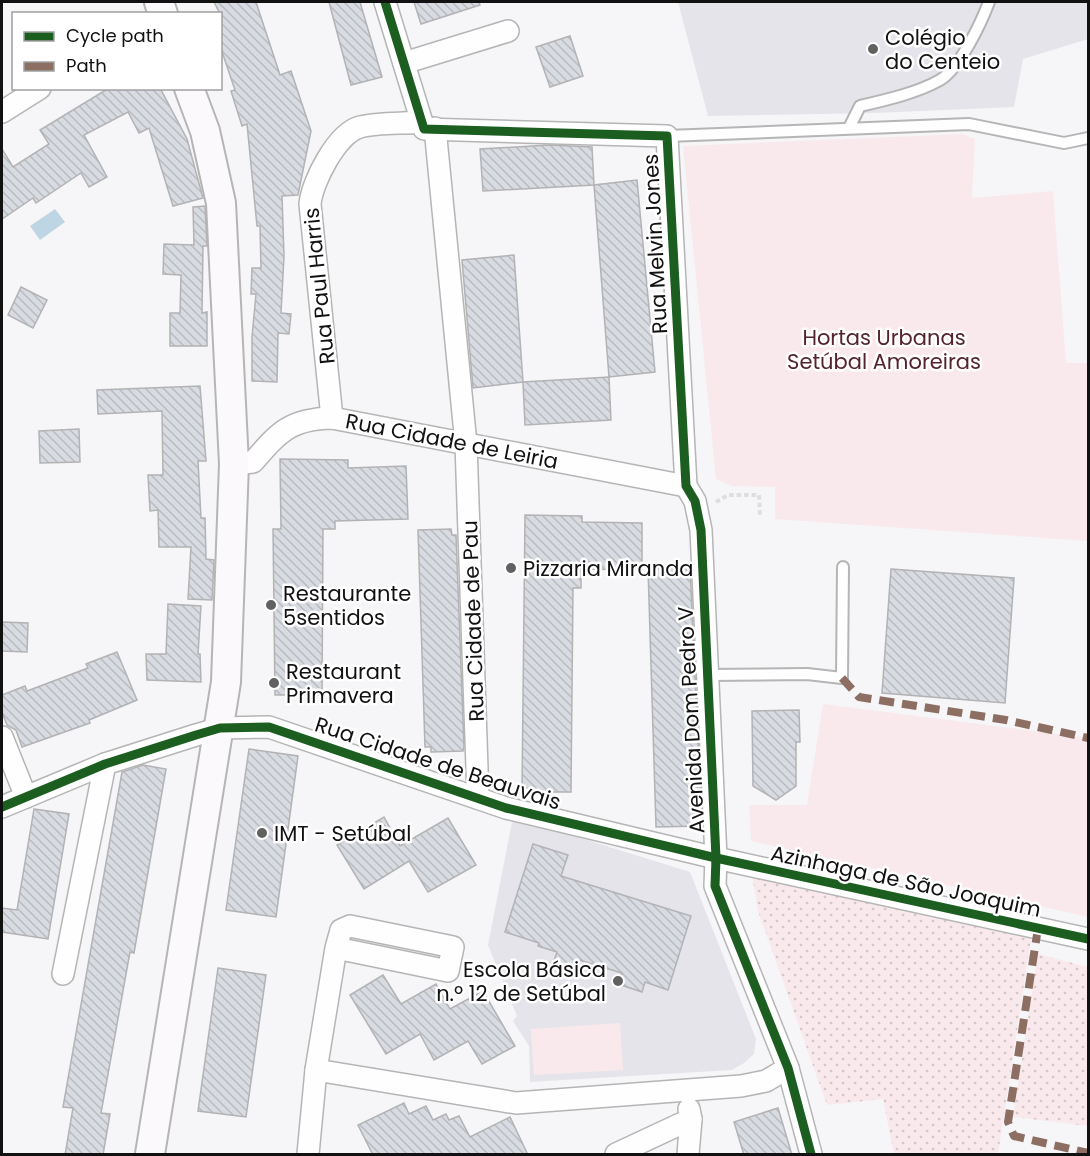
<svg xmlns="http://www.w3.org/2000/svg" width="1090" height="1156" font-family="Poppins,sans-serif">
<defs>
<pattern id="grass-dots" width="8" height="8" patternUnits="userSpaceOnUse" patternTransform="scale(1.5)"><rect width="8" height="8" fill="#f9e9ec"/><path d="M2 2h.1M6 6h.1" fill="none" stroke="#d4c7c9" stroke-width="1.8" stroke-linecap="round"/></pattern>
<pattern id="building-back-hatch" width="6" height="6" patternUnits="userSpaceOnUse" patternTransform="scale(1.5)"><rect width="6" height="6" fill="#d8dbe1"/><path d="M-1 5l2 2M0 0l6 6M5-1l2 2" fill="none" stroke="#b8bbc0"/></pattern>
</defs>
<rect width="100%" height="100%" fill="#f6f5f7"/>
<g fill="#e6e4eb">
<polygon points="678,2 1088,2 1088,39 1023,59 1014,107 875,113 708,116"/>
<polygon points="513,817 690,872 756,1039 754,1054 744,1063 732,1070 530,1082 529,1046 513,1021 517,1016 488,945"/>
</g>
<g fill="url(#grass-dots)">
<polygon points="752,875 1031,939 998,1154 894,1154 883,1099 827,1105 758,911"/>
<polygon points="1038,954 1088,967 1088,1126 1013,1117"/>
</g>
<g fill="#f9e9ec">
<polygon points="962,134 975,139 972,198 1053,191 1066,363 1088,363 1088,541 775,519 775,487 732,486 716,479 683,146"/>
<polygon points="823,704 1088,738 1088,917 751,841 749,805 807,805"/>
<polygon points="620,1023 623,1070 534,1075 531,1029"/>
</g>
<polygon fill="#bed6e3" points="55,209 65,222 40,240 30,226"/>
<g fill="url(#building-back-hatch)" stroke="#b3b2b4" stroke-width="1.5">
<polygon points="214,2 256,2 280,75 291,71 311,131 298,195 282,196 284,256 281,313 291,314 289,334 278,333 277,382 252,381 252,337 256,294 251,294 252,268 261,268 260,226 257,226 247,124 242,126 231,91 235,90 220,46 220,14"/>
<polygon points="329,2 360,2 382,77 351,85"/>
<polygon points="414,2 479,2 480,5 421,24"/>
<polygon points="570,36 583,76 550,87 536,47"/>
<polygon points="109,88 160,88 187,139 203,198 173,206 149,128 139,133 128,112 84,135 107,177 89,187 81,173 36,203 33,198 2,219 2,149 13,167 49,144 40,130"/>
<polygon points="549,145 592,147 594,185 483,191 480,149"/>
<polygon points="637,180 655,372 609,377 594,185"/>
<polygon points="205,206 207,246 203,246 202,313 207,312 207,346 170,346 170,313 180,313 181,275 163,274 164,244 194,245 193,207"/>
<polygon points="514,255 523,382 473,388 462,260"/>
<polygon points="21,287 47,300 33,328 8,315"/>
<polygon points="609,377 611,420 525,425 523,382"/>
<polygon points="200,386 206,461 198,461 201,518 205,518 206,559 214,560 212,600 188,599 191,547 159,547 158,510 150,511 148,475 163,475 162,411 98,414 97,390"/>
<polygon points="79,429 80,462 40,463 39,431"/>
<polygon points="280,459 348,460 348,468 406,466 408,519 335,521 335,529 323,529 322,695 275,695 273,529 281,529"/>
<polygon points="525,515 582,516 582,522 642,523 642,570 581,569 581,588 573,588 571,792 522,792"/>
<polygon points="451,529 452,535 456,535 464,747 463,751 431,752 431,747 425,747 418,530"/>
<polygon points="690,567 702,826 656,827 648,568"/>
<polygon points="891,569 1014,578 1005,703 882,693"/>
<polygon points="168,604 201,606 198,654 200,654 201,682 147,680 146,654 166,654"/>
<polygon points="2,622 28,623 27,652 2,651"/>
<polygon points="117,652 137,700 89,720 90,723 22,747 16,730 7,725 2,712 2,695 25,686 27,691 88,668 86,664"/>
<polygon points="799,710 800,742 796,742 796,786 776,800 753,786 752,711"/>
<polygon points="249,749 298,756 276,917 226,910"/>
<polygon points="143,765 166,769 134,953 130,952 101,1113 110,1114 103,1155 65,1155 73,1108 63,1107 122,772"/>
<polygon points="34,809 69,814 48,939 2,932 2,908 17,910"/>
<polygon points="384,817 400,846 448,818 476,865 428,892 409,861 364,889 337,845"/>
<polygon points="533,844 568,855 561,876 691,916 668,990 645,982 642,992 618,984 622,973 579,960 576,971 553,964 557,952 538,946 539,943 505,932"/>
<polygon points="218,968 266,975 246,1117 198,1111"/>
<polygon points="383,975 401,1004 436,984 450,1009 483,991 515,1046 482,1064 468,1041 434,1060 420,1034 386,1054 350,995"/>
<polygon points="404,1103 409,1114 426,1106 433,1120 446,1114 449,1120 459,1116 470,1137 510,1117 528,1155 373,1155 358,1125"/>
<polygon points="778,1108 792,1155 744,1155 734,1122"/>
</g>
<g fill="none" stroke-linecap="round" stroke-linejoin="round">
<g stroke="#b5b5b6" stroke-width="14">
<g id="lane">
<path d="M849,128L860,106C886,100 917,93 940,80C960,68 981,23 989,2"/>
<polyline points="667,136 969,124 1064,143 1088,138"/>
<polyline points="707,675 807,674 842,678 843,567"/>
</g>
</g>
<g stroke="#b5b5b6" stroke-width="24">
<g id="street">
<polyline points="385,2 424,129 667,136 686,486 695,501 701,530 716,858 715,886 788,1068 811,1154"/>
<polyline points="404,63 508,31"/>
<polyline points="2,112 40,88"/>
<polyline points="435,128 466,444 478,798"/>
<path d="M332,418L310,204C312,182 337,133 360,127C379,122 402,124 422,122"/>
<path d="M234,464L253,462C279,432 290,419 332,418L686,486"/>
<polyline points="2,737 26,797"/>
<polyline points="2,807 105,764 196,735 220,728 269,727 506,808 716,858 1088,939"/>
<polyline points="63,974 105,764"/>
<polyline points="316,1070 516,1103 741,1086 766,1081 788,1068"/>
<polyline points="308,1154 316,1070 336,948 341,930 350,926 453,947 448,971 336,948"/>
<polyline points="616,1154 691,1119"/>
<polyline points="688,1154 691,1119 689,1109"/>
</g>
</g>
<g stroke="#b5b5b6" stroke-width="32">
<g id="secondary">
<polyline points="159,2 163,14"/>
<polyline points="150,1154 226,682 234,464 221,203 205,131 189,88"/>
</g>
</g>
<polyline stroke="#dededf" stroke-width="4" stroke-dasharray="4.5 3" stroke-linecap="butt" points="716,502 728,495 759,495 760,515"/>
<use href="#lane" stroke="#fefefe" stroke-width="10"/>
<use href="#street" stroke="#fefefe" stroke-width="21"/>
<use href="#secondary" stroke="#fbf9fb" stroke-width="28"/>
<g stroke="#8d6e63" stroke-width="8" stroke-dasharray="15 8" stroke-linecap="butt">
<polyline points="842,678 859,697 1006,720 1088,738"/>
<polyline points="1038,928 1008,1122 1014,1136 1088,1153"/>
</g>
<g stroke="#fff" stroke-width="13">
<g id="cycleway">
<polyline points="385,2 424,129 667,136 686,486 695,501 701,530 716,858 715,886 788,1068 811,1154"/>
<polyline points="2,807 105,764 196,735 220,728 269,727 506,808 716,858 1088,939"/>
</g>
</g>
<use href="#cycleway" stroke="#1b5e20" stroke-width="9"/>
</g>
<g fill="#616162" stroke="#fff" stroke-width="2">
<circle cx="873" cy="49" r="6"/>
<circle cx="511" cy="568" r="6"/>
<circle cx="271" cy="605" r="6"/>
<circle cx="274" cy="683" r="6"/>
<circle cx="262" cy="833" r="6"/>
<circle cx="618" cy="981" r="6"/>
</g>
<g text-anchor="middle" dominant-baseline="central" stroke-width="5" stroke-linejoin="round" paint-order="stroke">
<g font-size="21" fill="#111112" stroke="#fff" text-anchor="start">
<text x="885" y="37">Colégio<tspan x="885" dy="24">do Centeio</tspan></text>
<text x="523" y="568">Pizzaria Miranda</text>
<text x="283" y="593">Restaurante<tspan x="283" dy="24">5sentidos</tspan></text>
<text x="286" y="671">Restaurant<tspan x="286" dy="24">Primavera</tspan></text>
<text x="274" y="833">IMT - Setúbal</text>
<text x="606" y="969" text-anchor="end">Escola Básica<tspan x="606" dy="24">n.º 12 de Setúbal</tspan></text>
</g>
<g font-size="21" fill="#111112" stroke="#fff">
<text transform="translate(655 244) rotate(-93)">Rua Melvin Jones</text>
<text transform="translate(319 286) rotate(-96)">Rua Paul Harris</text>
<text transform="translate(452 441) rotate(11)">Rua Cidade de Leiria</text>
<text transform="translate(473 621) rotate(-92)">Rua Cidade de Pau</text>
<text transform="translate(691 720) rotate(-93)">Avenida Dom Pedro V</text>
<text transform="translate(438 763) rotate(18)">Rua Cidade de Beauvais</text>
<text transform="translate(906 881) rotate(12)">Azinhaga de São Joaquim</text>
</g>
<g font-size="21" fill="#54232e" stroke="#fff">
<text x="884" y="337">Hortas Urbanas<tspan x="884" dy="24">Setúbal Amoreiras</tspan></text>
</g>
</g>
<rect width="1090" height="1156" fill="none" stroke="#111112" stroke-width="6"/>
<rect x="12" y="12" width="210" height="78" fill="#ffffff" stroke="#a0a0a0" stroke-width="1.5"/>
<rect x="24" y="32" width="30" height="9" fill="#1b5e20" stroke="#a0a0a0" stroke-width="1.5"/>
<text x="66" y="42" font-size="18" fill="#111112">Cycle path</text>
<rect x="24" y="62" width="30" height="9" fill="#8d6e63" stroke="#a0a0a0" stroke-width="1.5"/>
<text x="66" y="72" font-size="18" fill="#111112">Path</text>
</svg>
